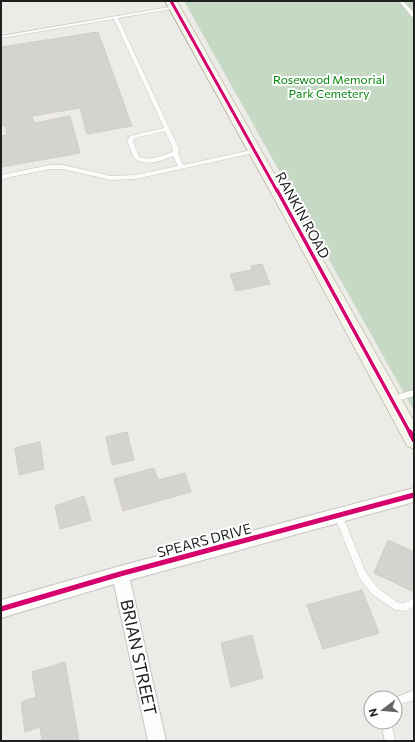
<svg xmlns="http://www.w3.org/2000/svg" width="415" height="742" font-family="Commissioner,sans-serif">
<rect width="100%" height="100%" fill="#edebe7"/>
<polygon fill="#c5d9c5" points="184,1 414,1 414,411"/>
<g fill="#d5d3d0" stroke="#d1cdc8">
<polygon points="98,32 132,126 87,134 80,108 32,116 34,123 70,116 80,153 1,167 1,136 7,135 5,125 1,126 1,47"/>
<polygon points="262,264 270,284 236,291 230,274 252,270 251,266"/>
<polygon points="127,432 134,460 112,465 106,437"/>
<polygon points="40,442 44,469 19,475 15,448"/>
<polygon points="154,468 158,480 185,473 191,492 123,511 114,479"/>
<polygon points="84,496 91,520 60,529 55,506"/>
<polygon points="388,540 414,552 414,592 374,573"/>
<polygon points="362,590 379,633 323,649 307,605"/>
<polygon points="252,635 263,678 231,687 221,643"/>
<polygon points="65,662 79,741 42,741 40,727 25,732 21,702 36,697 32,672"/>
</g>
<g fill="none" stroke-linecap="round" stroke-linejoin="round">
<g stroke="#c6c5c3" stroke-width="1">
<g id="lane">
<polygon points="399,1 403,1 414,13 414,17 412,17"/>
<path d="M175,6H177V8L118,18L179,149L178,153L183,165L256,149L258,150V152L135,179L111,180L63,169H50L1,179V175L50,165H63L111,176L135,175L178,166L173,156C162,161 145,167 134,158L127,141L130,136L164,128L114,19L1,38V36ZM165,131L173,149L172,152C162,156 151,161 139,157L133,141L134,138Z"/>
<polygon points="414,390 414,396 392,402 389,401 388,399 389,397"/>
<polygon points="338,511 341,512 366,573 379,589 397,602 404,603 414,598 414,607 405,611 395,610 373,595 360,579 334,515 335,512"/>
<polygon points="414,690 414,700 401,704 395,709 395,698"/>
<polygon points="381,722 391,722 395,741 385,741"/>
</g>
</g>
<g stroke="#c6c5c3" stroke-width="2">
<polygon id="street" points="414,488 414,502 130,580 166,741 148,741 114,584 1,618 1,600 120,566"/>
</g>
<g stroke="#97987e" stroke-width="1">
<polygon id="secondary" points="165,1 177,1 414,421 414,449 407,446 288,224"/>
</g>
<use href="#lane" fill="#fcfcfb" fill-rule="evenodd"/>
<use href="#street" fill="#fcfcfb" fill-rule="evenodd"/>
<use href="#secondary" fill="#f4f4ea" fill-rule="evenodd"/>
<g stroke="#fff" stroke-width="5">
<polyline id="cycleway-far2" points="171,1 277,191"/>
</g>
<g stroke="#fff" stroke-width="6">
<polyline id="cycleway-far1" points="277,190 410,433"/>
</g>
<g stroke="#fff" stroke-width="8">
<g id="cycleway">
<polyline points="410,432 414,440"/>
<polyline points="1,609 120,574 414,495"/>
</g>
</g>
<use href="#cycleway-far2" stroke="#d6006c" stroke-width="3"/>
<use href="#cycleway-far1" stroke="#d6006c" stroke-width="3.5"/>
<use href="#cycleway" stroke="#d6006c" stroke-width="5"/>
</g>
<g text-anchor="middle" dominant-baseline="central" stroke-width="4" stroke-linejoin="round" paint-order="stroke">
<g font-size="12" fill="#04850b" stroke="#fff">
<text x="329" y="79">Rosewood Memorial<tspan x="329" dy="14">Park Cemetery</tspan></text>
</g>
<g font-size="14" fill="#1f1f1f" stroke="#fff">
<text transform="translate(303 215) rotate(61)">RANKIN ROAD</text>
<text transform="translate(204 540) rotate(-15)">SPEARS DRIVE</text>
</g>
<g font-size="17" fill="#1f1f1f" stroke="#fff">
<text transform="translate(139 657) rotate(78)">BRIAN STREET</text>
</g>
</g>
<rect width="415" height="742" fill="none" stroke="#1f1f1f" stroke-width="4"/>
<g transform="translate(383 710) rotate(254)"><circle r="19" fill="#ffffff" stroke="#a5a5a5"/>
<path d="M0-3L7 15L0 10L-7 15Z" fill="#676665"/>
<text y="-6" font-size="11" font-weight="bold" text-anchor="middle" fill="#1f1f1f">N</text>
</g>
</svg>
